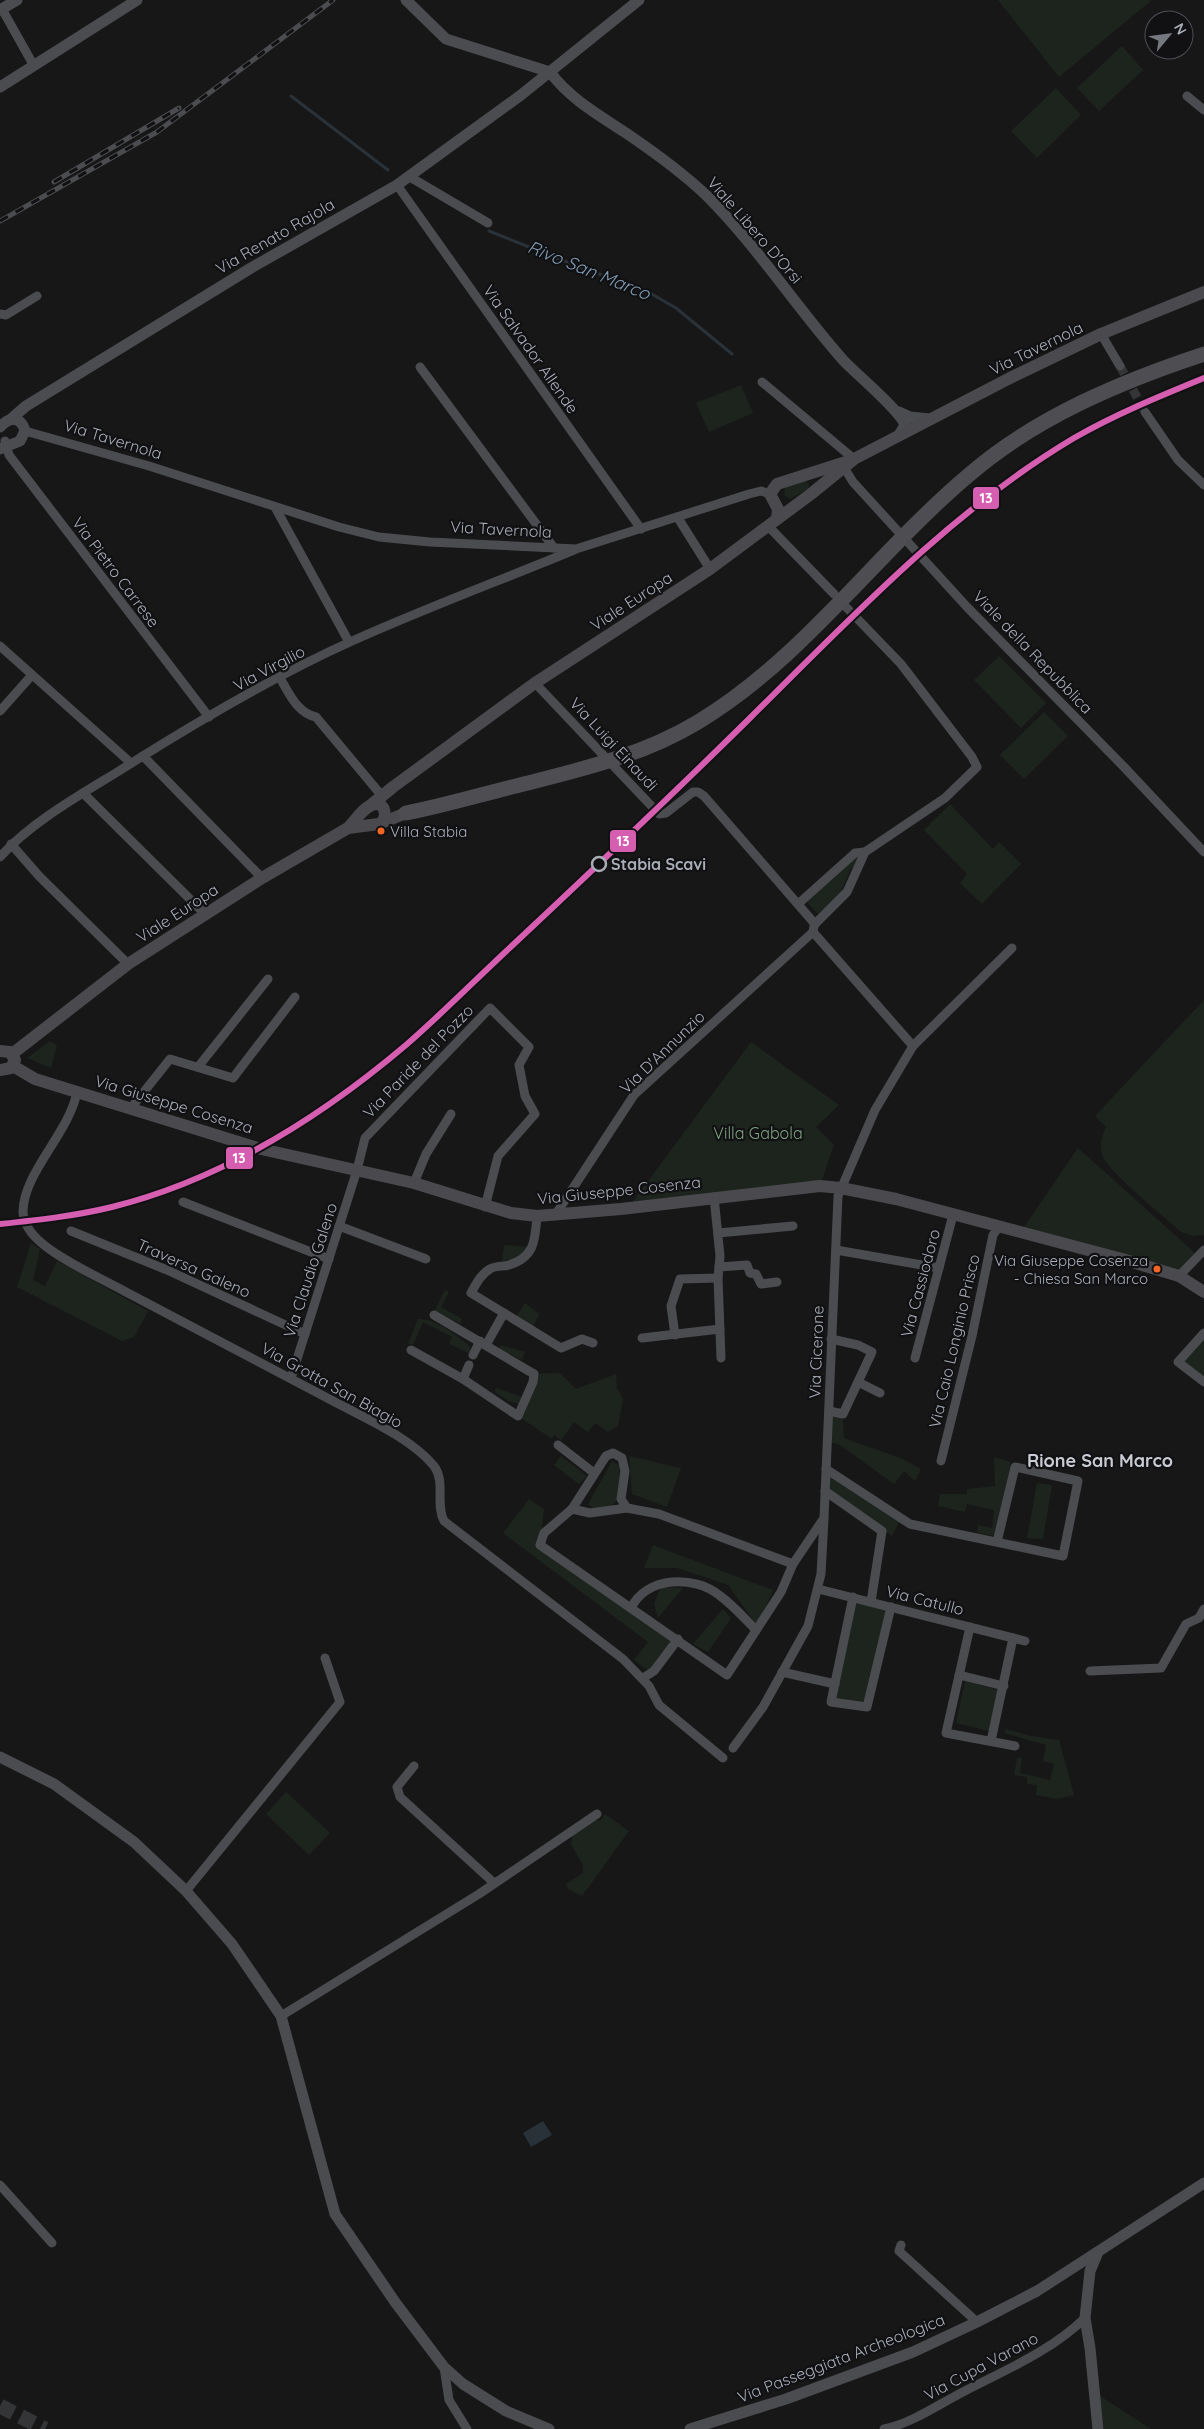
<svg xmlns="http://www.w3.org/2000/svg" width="1204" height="2429" font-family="Quicksand,sans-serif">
<rect width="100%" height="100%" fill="#171717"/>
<g fill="#1d241e">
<polygon points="998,0 1152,0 1059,77"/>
<polygon points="1122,46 1143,70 1099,111 1077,88"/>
<polygon points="1056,88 1081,115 1037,158 1011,131"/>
<polygon points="741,385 753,413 709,432 696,403"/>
<polygon points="805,480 809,484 808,489 790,499 784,495 785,487"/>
<polygon points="999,656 1046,703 1021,728 974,680"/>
<polygon points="1044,712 1068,736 1024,779 1000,755"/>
<polygon points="950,804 993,849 999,842 1021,864 982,904 960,883 967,874 924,830"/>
<polygon points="856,856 860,860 850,870 840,894 818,914 807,902"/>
<path d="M1204,1000V1235L1193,1236L1181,1232C1165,1217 1110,1173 1103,1157C1098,1146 1102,1136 1106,1127L1095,1116Z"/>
<polygon points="50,1041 57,1045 51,1068 27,1058"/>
<polygon points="751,1042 839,1105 816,1127 834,1145 820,1186 631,1204"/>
<polygon points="1078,1148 1195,1253 1174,1275 1022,1230"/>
<polygon points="31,1243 40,1249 33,1280 45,1286 57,1261 148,1311 134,1337 122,1341 17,1287"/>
<polygon points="504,1245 529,1247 520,1258 502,1261"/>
<polygon points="445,1290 449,1292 441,1307 462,1319 460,1324 435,1310"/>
<polygon points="525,1303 539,1314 533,1327 516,1317"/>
<path d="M418,1319C436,1318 455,1335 470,1346L471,1354L449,1344L452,1337L423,1322L413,1345L408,1343Z"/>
<polygon points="1204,1333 1204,1378 1178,1362"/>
<polygon points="500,1345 525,1352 522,1360 499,1349"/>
<polygon points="560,1373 576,1389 616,1374 617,1388 623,1399 618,1426 608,1432 595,1423 588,1432 574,1422 561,1440 554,1435 552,1439 518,1416 534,1374"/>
<polygon points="496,1388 522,1397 519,1404 508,1401 495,1392"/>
<polygon points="831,1415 843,1419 844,1438 903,1459 921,1469 915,1481 904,1471 894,1484 840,1445 830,1442"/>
<polygon points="561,1456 587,1476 579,1484 554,1465"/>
<polygon points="629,1456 681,1468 667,1507 632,1494"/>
<polygon points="994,1457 1011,1462 996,1536 977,1533 978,1525 992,1528 994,1510 967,1504 965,1512 938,1506 940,1494 967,1494 967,1489 995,1486"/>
<polygon points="612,1461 623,1468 618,1499 612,1506 594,1509 588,1504"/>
<polygon points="827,1470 901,1518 892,1536 826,1491"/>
<polygon points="1037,1483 1052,1485 1043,1539 1027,1538"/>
<polygon points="529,1499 544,1509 540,1545 675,1638 651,1673 634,1660 648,1642 503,1533"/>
<polygon points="653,1545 773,1590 758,1627 728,1585 677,1568 644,1568"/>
<polygon points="661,1587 683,1588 658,1618 654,1603"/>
<polygon points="856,1602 888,1610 868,1704 835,1703"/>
<polygon points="723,1609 731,1618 708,1652 693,1644"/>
<polygon points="965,1681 999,1690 989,1731 956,1723"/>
<polygon points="1006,1729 1031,1736 1059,1740 1074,1795 1058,1799 1036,1795 1037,1785 1027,1784 1027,1777 1014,1775 1017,1758 1022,1758 1020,1773 1050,1780 1054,1764 1043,1761 1046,1745 1004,1733"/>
<polygon points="286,1792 330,1833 309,1855 266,1814"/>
<polygon points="605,1814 629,1831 582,1896 568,1889 566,1884 583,1873 583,1865 571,1844 573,1833 594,1819 600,1821"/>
<polygon points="1100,2396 1151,2429 1104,2429"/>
</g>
<polygon fill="#2a3239" points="543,2121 552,2135 531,2147 523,2133"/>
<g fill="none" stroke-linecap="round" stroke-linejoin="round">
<g stroke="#2a3239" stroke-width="3">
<polyline points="291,96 388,170"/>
<polyline points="489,231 579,267 643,289 676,308 732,354"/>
</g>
<polyline stroke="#343537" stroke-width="9" stroke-dasharray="9 4.5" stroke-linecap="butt" points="1120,366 1145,412"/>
<polyline stroke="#343537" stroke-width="15" stroke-dasharray="15 8" stroke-linecap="butt" points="0,2406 45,2429"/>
<g stroke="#4b4c50" stroke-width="9">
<polyline points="2,9 34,66"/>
<polyline points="1187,96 1204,110"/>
<polyline points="410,177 488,223"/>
<polyline points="397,185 641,529"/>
<polyline points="0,314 6,315 37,296"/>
<polyline points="1101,334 1120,366"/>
<polyline points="420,367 554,548"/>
<polyline points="762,382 854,459"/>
<polyline points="1145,412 1178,460 1204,485"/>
<polyline points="25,431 149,466 339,527 379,537 430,542 576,549 749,494 761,491 770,494"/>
<polyline points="5,441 9,455 209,717"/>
<polyline points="845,469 853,482 967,607 1124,767 1204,852"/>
<polyline points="275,507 349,642"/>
<polyline points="678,518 710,569"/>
<polyline points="768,526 834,594"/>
<polyline points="0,646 131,763"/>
<path d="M280,678C289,693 297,713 316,717L382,796"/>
<polyline points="535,683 659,814 666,813 693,792 698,792 704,796 815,924"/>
<polyline points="0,711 32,675"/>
<polyline points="143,756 262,878"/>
<polyline points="83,793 205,914"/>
<polyline points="11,844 39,876 128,964"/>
<path d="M0,857C30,823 80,795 119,771C193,724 270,678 350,642C423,609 499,581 574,550"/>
<polyline points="798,904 855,853 865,852"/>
<polyline points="815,924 847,892 865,852 945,798 977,767 972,757 901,664 846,607"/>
<polyline points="814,926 813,932 913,1046"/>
<polyline points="198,1067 268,979"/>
<path d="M77,1092C69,1133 24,1172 23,1211C23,1225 34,1237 44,1245C68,1264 99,1277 126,1292C195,1329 264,1364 333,1401C365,1418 411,1438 434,1466C446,1482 435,1504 444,1521L623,1659L649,1686L659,1705L723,1758"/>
<polyline points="131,1108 170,1059 233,1078 295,997"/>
<polyline points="414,1183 426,1154 451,1114"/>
<polyline points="714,1197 720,1256 718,1278 721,1358"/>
<polyline points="183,1202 329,1259"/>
<polyline points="556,1214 634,1095 813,932"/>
<path d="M537,1216C535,1240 535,1257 509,1265C503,1267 496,1265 490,1269C481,1274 476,1284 471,1293L561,1348L582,1339L593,1343"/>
<polyline points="339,1226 426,1259"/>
<polyline points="71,1231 167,1270 305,1334"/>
<polyline points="718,1233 793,1226"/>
<polyline points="836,1250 939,1268"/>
<polyline points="719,1267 747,1265 750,1273 756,1274 761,1284 777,1282"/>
<polyline points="1179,1276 1204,1250"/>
<polyline points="1204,1333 1178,1362 1204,1382"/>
<polyline points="675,1335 671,1306 680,1279 718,1278"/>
<polyline points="642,1338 720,1329"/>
<polyline points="486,1345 504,1313"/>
<polyline points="411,1350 463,1379 518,1416 533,1382 534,1374 434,1315"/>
<polyline points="473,1355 480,1341"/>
<polyline points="915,1358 953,1215"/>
<polyline points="291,1378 357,1170 365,1138 490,1008 529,1047 519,1065 525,1096 535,1114 498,1156 485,1207"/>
<polyline points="463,1379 469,1365"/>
<polyline points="858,1382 880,1393"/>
<polyline points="829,1411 843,1414 872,1352 858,1345 831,1339"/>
<polyline points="558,1445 594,1473"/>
<polyline points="941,1461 972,1336 993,1235 998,1228"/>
<polyline points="826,1469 910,1524 1063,1556 1078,1481 1015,1467 997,1542"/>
<polyline points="825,1491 882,1531 871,1602"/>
<polyline points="572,1509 606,1456 613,1453 622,1458 625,1471 621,1499 627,1508"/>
<polyline points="793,1564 659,1514 627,1508 590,1513 572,1509 544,1533 540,1545 727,1675 781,1592 793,1564 824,1518 838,1196 875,1110 913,1046 1012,948"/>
<polyline points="818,1589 1025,1641"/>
<polyline points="853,1597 831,1702 867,1707 891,1607"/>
<path d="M631,1608C647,1576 694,1575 719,1595C733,1605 744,1618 756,1630"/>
<polyline points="970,1627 946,1733 1015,1746"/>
<polyline points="1090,1671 1161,1668 1186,1624 1199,1618 1204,1609"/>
<polyline points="782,1672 835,1684"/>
<polyline points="959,1675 1004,1686"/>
<polyline points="643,1678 654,1671 678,1639"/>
<polyline points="991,1741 1013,1638"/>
<polyline points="733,1748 763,1707 808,1626 821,1574 824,1519"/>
<polyline points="414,1766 397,1787 400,1797 494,1883"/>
<polyline points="186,1891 340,1702 325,1658"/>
<polyline points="281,2016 479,1894 597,1814"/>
<polyline points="0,2185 52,2243"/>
<polyline points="901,2245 899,2251 977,2322"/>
<polyline points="444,2367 449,2400 467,2429"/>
<path d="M884,2429C912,2423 936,2406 961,2393C1003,2371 1050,2352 1085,2318"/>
</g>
<g stroke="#4b4c50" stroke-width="11">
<polyline points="406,0 446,39 550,72"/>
<polyline points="0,10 17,0"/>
<path d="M550,72C570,99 599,115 626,133C654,152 683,173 707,196C757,246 796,307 843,360C857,375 900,410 905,425L899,435"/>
<polyline points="0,87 137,0"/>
<polyline points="899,412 910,417 930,419"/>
<polyline points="11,419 26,406 251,268 397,185 521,95 639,0"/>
<path d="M0,427C9,417 21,416 25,431L20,441L0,449"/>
<polyline points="0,1757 54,1784 134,1842 186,1891 232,1944 281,2016 335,2214 395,2302 444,2367 463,2384 506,2411 549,2429"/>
<polyline points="1098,2252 1090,2271 1085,2318 1090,2348 1098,2429"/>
<polyline points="690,2429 786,2399 913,2352 977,2322 1037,2291 1204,2183"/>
</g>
<g stroke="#4a4a4e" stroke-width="12">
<polyline points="777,519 778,509 770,494 777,484 849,461"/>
<polyline points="371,805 393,787 535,683 710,569 811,494 854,459 1010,378 1101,334 1204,292"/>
<path d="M348,828C355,821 363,808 372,805C384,800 388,815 382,822"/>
<polyline points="0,1051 10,1052 15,1060 11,1068 0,1070"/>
<polyline points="12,1054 128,964 262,878 348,828 379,824 406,813"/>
<polyline points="13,1066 35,1079 261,1149 414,1183 511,1213 537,1216 621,1209 820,1186 841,1188 896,1199 1122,1259 1179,1276 1204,1292"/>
</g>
<path stroke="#4e4e52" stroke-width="15" d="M406,813C443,806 479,795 516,786C579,770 642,756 698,722C803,659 877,552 970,474C1036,417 1122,381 1204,354"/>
<g stroke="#4b4c4f" stroke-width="5">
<g id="rail">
<polyline points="54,182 179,108"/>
<polyline points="0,221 157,132 333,0"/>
</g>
</g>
<use href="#rail" stroke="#111113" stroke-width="3" stroke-dasharray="9" stroke-linecap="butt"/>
<g stroke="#111113" stroke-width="10">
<path id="rail-1" d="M0,1224C38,1220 75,1216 112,1207C221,1180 321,1117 406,1045C444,1012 479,976 516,942C595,868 673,794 750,718C851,618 951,511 1074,438C1116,414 1160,396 1204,378"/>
</g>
<use href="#rail-1" stroke="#d65eb1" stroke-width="6"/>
</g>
<g fill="#f26522" stroke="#111113" stroke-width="2">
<circle cx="381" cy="831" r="4.5"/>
<circle cx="1157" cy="1269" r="4.5"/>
</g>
<circle fill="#111113" stroke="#a8adb8" stroke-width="2.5" cx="599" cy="864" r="7"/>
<g text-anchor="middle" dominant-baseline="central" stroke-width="4.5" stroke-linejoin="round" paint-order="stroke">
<g font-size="15" fill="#a8adb8" stroke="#111113" text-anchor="start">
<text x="390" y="831">Villa Stabia</text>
<text x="1148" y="1260" text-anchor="end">Via Giuseppe Cosenza<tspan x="1148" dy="18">- Chiesa San Marco</tspan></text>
</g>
<g font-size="16" fill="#a8adb8" stroke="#111113">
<text transform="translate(755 230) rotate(49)">Viale Libero D'Orsi</text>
<text transform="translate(275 236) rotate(-30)">Via Renato Rajola</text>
<text transform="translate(1036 348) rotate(-26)">Via Tavernola</text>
<text transform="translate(531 349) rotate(55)">Via Salvador Allende</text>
<text transform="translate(113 439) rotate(17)">Via Tavernola</text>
<text transform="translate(501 529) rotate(3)">Via Tavernola</text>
<text transform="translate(116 572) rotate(53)">Via Pietro Carrese</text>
<text transform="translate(631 601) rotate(-33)">Viale Europa</text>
<text transform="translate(1033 652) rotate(46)">Viale della Repubblica</text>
<text transform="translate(269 668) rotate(-28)">Via Virgilio</text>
<text transform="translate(614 744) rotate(47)">Via Luigi Einaudi</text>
<text transform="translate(177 913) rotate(-33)">Viale Europa</text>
<text transform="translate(662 1052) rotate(-44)">Via D'Annunzio</text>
<text transform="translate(418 1061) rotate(-46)">Via Paride del Pozzo</text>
<text transform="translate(174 1104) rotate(17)">Via Giuseppe Cosenza</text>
<text transform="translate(619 1190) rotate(-6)">Via Giuseppe Cosenza</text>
<text transform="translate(194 1268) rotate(24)">Traversa Galeno</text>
<text transform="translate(310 1270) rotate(-72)">Via Claudio Galeno</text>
<text transform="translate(920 1283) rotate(-75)">Via Cassiodoro</text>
<text transform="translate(954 1341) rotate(-77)">Via Caio Longinio Prisco</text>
<text transform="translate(816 1352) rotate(-88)">Via Cicerone</text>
<text transform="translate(332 1385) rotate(29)">Via Grotta San Biagio</text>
<text transform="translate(925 1600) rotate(14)">Via Catullo</text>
<text transform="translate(841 2358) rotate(-21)">Via Passeggiata Archeologica</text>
<text transform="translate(981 2366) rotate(-28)">Via Cupa Varano</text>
</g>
<g font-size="16" font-weight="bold" fill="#a8adb8" stroke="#111113" text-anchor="start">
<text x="611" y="864">Stabia Scavi</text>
</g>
<g font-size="16" fill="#7fa381" stroke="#111113">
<text x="758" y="1133">Villa Gabola</text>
</g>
<g font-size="18" font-style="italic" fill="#7f9bb3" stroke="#111113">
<text transform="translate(589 270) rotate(22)">Rivo San Marco</text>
</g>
<g font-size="18" font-weight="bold" fill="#c9ccd4" stroke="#111113">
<text x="1100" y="1460">Rione San Marco</text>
</g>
</g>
<g stroke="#111113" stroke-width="2">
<rect x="972" y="486" width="28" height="24" rx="5" fill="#d65eb1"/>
<rect x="609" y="829" width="28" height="24" rx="5" fill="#d65eb1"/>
<rect x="225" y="1146" width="29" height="24" rx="5" fill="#d65eb1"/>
</g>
<g font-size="14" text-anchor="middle" font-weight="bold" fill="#fff">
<text x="986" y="503">13</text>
<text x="623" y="846">13</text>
<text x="239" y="1163">13</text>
</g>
<g transform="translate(1169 35) rotate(61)"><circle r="24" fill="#111113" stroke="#4d4f55"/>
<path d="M0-4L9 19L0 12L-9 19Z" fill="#757880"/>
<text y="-8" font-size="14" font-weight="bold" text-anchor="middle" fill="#a8adb8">N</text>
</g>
</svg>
